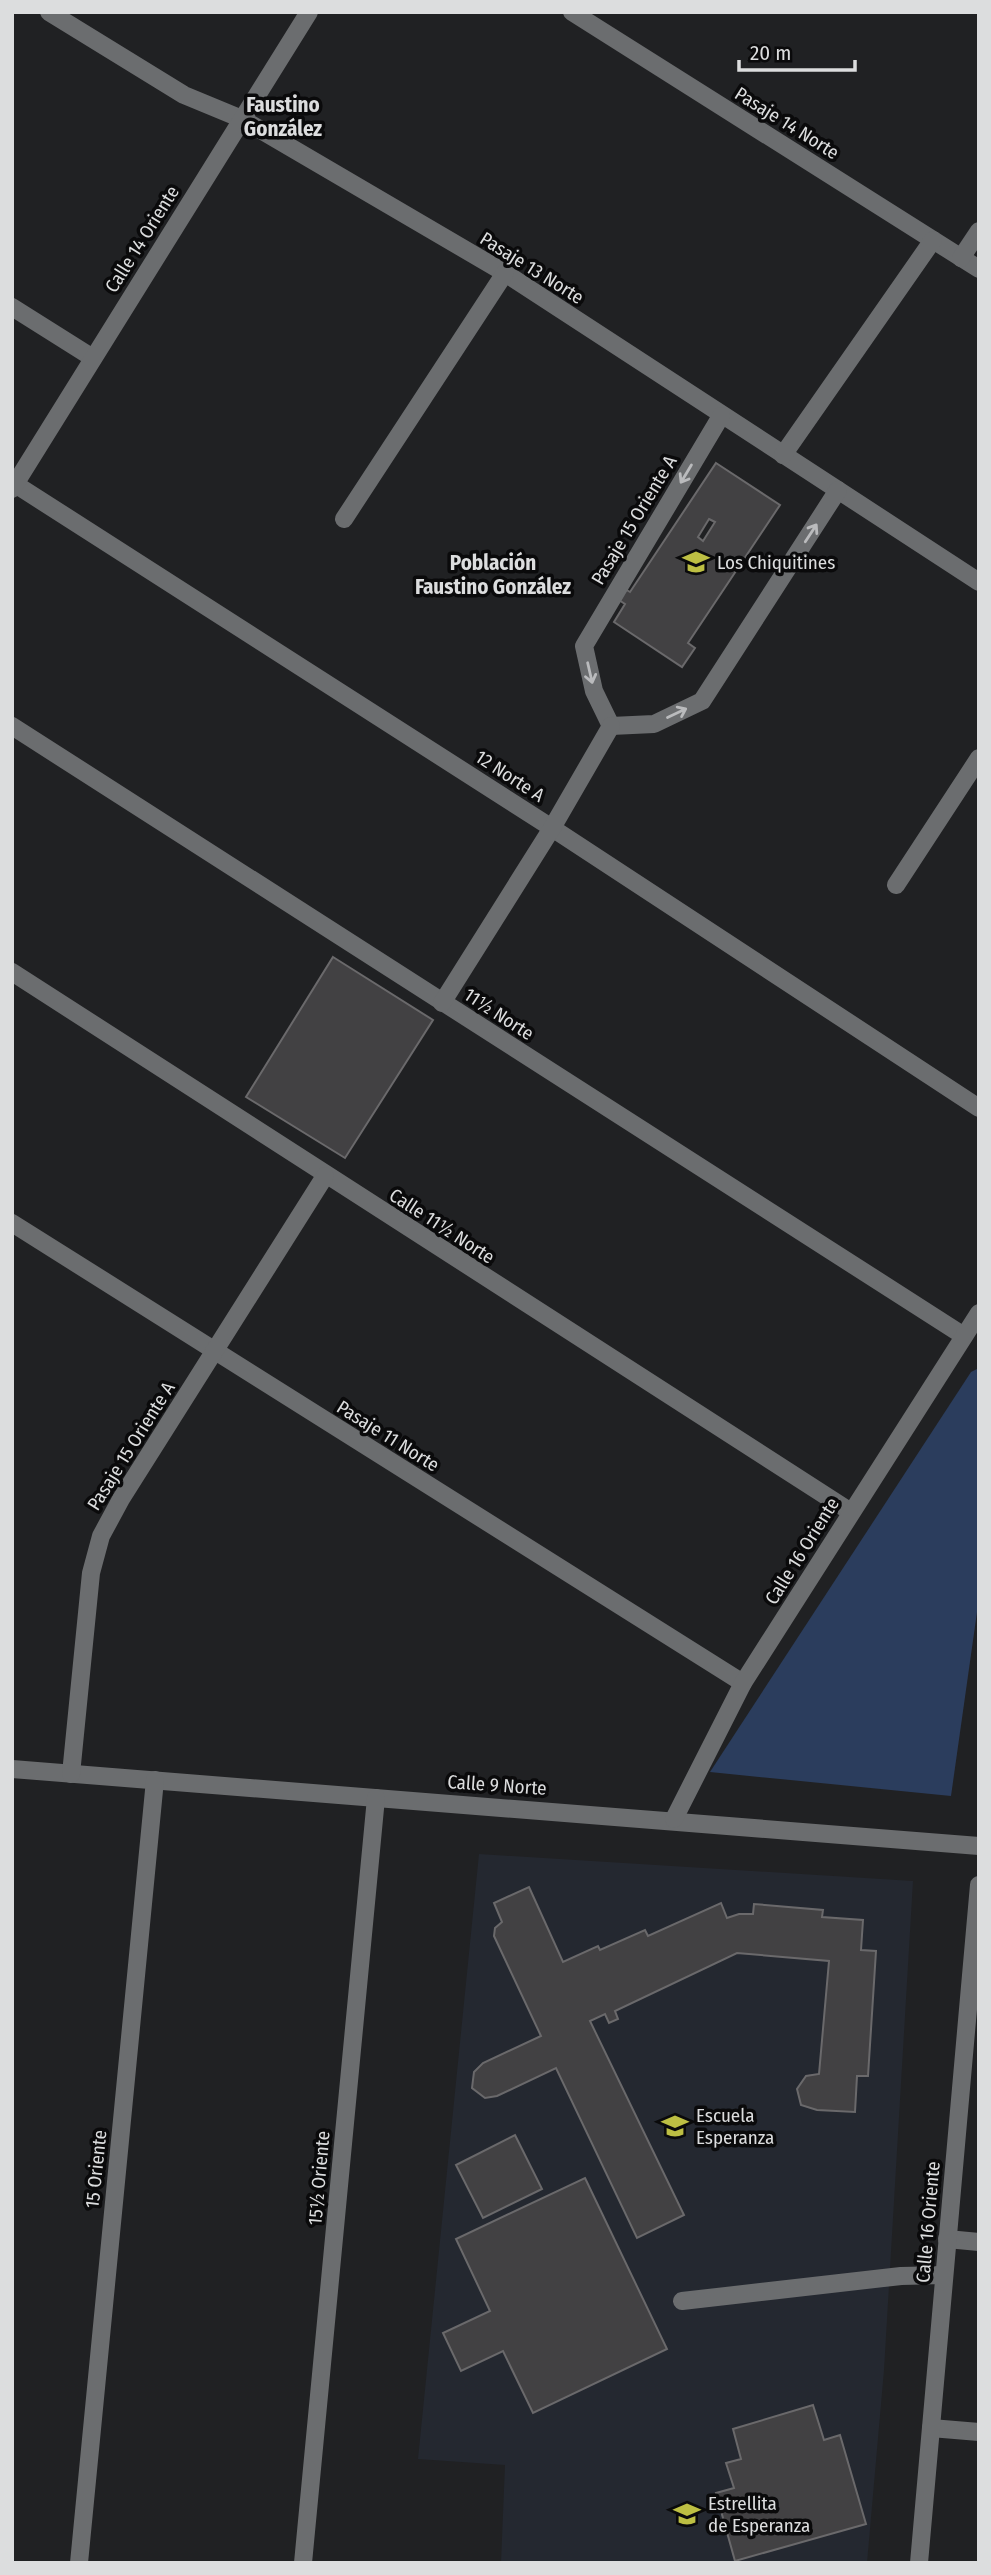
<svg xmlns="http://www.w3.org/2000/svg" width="991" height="2575" font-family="'Fira Sans Condensed',sans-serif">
<rect width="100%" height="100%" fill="#202123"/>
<polygon fill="#242830" points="479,1854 913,1881 884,2370 867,2563 501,2563 505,2465 418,2459"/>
<polygon fill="#2b3d5d" points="979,1368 979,1598 951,1796 710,1772 971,1372"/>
<g fill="#424143" stroke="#6a696b" stroke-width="2" fill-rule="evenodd">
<path d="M716,463L780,505L688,643L695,648L682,667L614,622L625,604L608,593L615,583L630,592ZM709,519L715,522L703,541L698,537Z"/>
<polygon points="333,957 433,1020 345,1158 246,1097"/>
<polygon points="529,1887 563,1962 598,1946 600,1950 645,1930 648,1936 721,1903 727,1918 739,1914 753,1914 754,1904 823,1910 822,1917 863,1920 861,1950 876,1951 868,2076 857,2076 855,2112 817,2110 801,2105 797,2089 806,2076 819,2074 829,1961 737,1953 615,2011 618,2019 609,2023 605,2014 590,2021 684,2215 637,2238 556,2068 497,2096 485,2098 472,2088 474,2072 483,2063 541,2036 494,1936 495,1928 502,1922 494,1903"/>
<polygon points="515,2135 542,2189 483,2218 456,2165"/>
<polygon points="585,2178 667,2349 533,2413 503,2351 461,2371 443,2333 490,2311 456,2239"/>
<polygon points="813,2405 824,2440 840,2435 866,2524 735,2561 716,2493 734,2488 726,2463 741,2459 733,2429"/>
</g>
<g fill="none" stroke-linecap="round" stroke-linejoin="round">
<g stroke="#6b6d6f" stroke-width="18">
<polyline points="49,12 184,95 242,119 505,273 979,582"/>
<polyline points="572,12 979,269"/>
<polyline points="961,258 979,231"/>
<polyline points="12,307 93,358"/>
<polyline points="783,455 933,240"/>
<polyline points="15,484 552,828 979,1108"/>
<polyline points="12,489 309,12"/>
<polyline points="344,519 505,273"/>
<polyline points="12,726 964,1336"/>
<polyline points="611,726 594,691 584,646 721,416"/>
<polyline points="611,726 654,724 702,701 838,490"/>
<polyline points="896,885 979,758"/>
<polyline points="12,972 851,1512"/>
<polyline points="442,1003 552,828 611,726"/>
<polyline points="12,1223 743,1683"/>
<polyline points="12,1769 979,1846"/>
<polyline points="71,1774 91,1573 101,1536 121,1499 325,1176"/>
<polyline points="674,1819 743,1683 979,1313"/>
<polyline points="947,2239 979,2242"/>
<polyline points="682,2301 901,2276 944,2275"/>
<polyline points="931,2428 979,2432"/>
<polyline points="79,2563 155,1780"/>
<polyline points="303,2563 376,1798"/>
<polyline points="919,2563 979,1885"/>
</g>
</g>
<defs><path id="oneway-shaft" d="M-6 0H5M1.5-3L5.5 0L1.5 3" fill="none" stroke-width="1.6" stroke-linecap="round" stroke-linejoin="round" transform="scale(1.75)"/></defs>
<g stroke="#babbbd">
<use href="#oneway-shaft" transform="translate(686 474) rotate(121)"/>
<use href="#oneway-shaft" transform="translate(811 533) rotate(-57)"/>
<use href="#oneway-shaft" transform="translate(590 673) rotate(77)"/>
<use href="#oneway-shaft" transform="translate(677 713) rotate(-25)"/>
</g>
<defs>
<g id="school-bare" transform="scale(2.1)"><path d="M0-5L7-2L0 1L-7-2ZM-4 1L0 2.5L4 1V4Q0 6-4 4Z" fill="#bdbf43" stroke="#0a0a0b" stroke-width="2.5" paint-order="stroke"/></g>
</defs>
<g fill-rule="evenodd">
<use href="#school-bare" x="696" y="562"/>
<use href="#school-bare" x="675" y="2126"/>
<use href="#school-bare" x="687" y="2514"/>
</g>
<g text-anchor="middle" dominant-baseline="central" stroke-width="7" stroke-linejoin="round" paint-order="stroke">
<g font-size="19" fill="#dcddde" stroke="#0a0a0b">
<text transform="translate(787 123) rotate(32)">Pasaje 14 Norte</text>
<text transform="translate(142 239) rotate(-58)">Calle 14 Oriente</text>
<text transform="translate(532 268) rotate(32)">Pasaje 13 Norte</text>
<text transform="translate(634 520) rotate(-59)">Pasaje 15 Oriente A</text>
<text transform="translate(510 776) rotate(33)">12 Norte A</text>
<text transform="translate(499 1014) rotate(33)">11½ Norte</text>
<text transform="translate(442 1226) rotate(33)">Calle 11½ Norte</text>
<text transform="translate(388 1436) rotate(32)">Pasaje 11 Norte</text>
<text transform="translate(131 1446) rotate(-58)">Pasaje 15 Oriente A</text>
<text transform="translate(802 1551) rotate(-58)">Calle 16 Oriente</text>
<text transform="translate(497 1785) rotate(4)">Calle 9 Norte</text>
<text transform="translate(96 2169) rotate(-84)">15 Oriente</text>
<text transform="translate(319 2178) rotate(-85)">15½ Oriente</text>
<text transform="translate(928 2222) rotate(-85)">Calle 16 Oriente</text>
</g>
<g font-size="19" fill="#dcddde" stroke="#0a0a0b" text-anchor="start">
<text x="717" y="562">Los Chiquitines</text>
<text x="696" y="2115">Escuela<tspan x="696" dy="22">Esperanza</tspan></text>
<text x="708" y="2503">Estrellita<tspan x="708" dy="22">de Esperanza</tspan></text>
</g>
<g font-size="21" font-weight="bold" fill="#dcddde" stroke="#0a0a0b">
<text x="283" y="105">Faustino<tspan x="283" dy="24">González</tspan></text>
<text x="493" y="563">Población<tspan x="493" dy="24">Faustino González</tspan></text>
</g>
</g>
<rect width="991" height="2575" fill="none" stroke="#dcddde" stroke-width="28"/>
<path d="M739 60v10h116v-10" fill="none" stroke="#dcddde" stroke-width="3.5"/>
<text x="750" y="60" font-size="21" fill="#dcddde" stroke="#0a0a0b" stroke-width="5" paint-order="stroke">20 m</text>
</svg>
